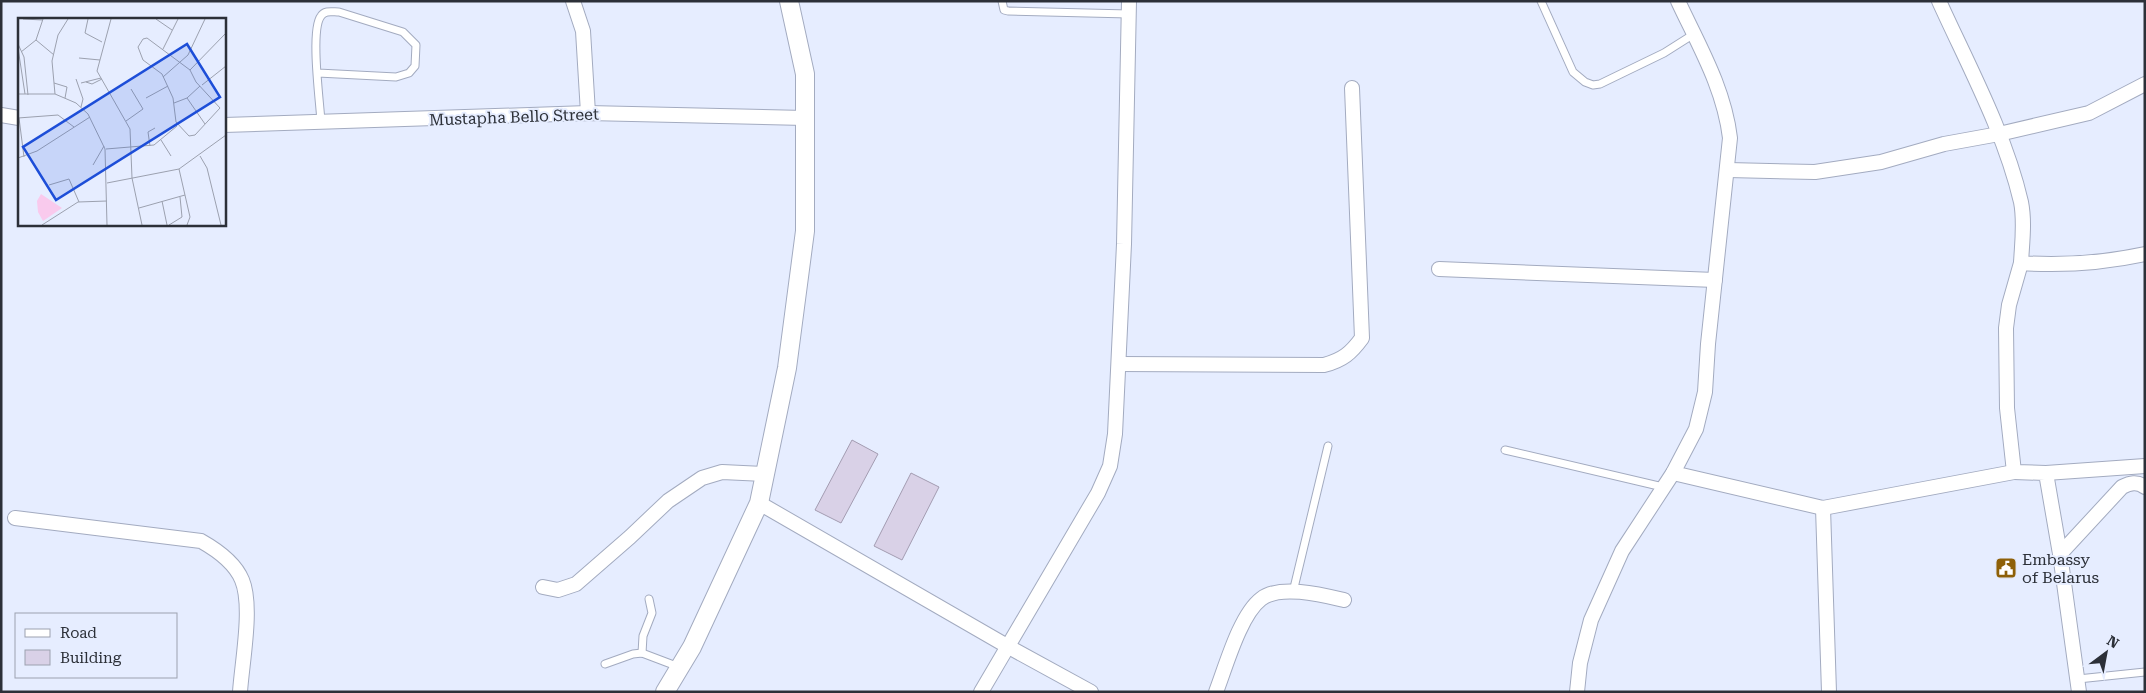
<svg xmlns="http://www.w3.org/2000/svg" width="2146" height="693" font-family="'Roboto Serif',serif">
<rect width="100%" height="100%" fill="#e6edff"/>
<g fill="#d9d1e7" stroke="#a39cb1">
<polygon points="852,440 878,454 841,523 815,510"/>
<polygon points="911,473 939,487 902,560 874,546"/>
</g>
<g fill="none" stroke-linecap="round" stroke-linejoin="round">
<g stroke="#a3abc0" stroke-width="9">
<g id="service">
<polyline points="1002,1 1004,10 1008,11 1129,14"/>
<polyline points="1541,1 1573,72 1585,82 1593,85 1600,84 1664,53 1694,34"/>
<path d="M318,73L396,77L409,73L415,66L416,45L403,32L339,12C332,12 325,10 321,16C310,30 320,102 321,122"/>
<polyline points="1505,450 1663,487"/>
<polyline points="1293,592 1328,446"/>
<polyline points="642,653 643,636 652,613 649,599"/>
<polyline points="605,664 633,654 642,653 679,667"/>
<polyline points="2078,679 2145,672"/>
</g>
</g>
<g stroke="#a3abc0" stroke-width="16">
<g id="minor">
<polyline points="573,1 583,31 588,113"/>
<path d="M1939,1C1968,65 2005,133 2021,202C2025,222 2022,243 2021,263C2064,266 2103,263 2145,254"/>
<polyline points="1,115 19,118"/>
<polyline points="224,125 588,113 805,118"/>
<polyline points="1728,170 1815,172 1881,162 1944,144 1999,134 2089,113 2145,84"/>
<polyline points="2021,263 2009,305 2006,328 2007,408 2014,472 2046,473 2060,554 2079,692"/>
<polyline points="1439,269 1715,280"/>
<path d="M1119,364L1324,365C1343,360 1351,353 1362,338L1352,88"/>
<polyline points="1673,473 1823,508 2014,472"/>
<polyline points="2046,473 2145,466"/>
<polyline points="759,503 1007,646 1091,692"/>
<polyline points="1823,508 1829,692"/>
<path d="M15,518L201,541C217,550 235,563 242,580C253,606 242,662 240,692"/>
<path d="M2060,554L2122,487C2130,483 2137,481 2145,487"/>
<polyline points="543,587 558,590 576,584 630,537 668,501 702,478 722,472 765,474"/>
<polyline points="981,692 1098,493 1110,466 1115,434 1124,244 1129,1"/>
<path d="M1216,692C1226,666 1240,615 1261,599C1280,584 1323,595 1344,600"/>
<path d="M1577,692L1580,663L1591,620L1622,551L1673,473L1696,429L1705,392L1708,344L1730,138C1724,88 1699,46 1678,1"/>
</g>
</g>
<g stroke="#a3abc0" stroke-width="20">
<polyline id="tertiary" points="665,692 692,647 759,503 787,368 805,231 805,74 789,1"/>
</g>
<use href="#service" stroke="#fff" stroke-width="7"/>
<use href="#minor" stroke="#fff" stroke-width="14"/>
<use href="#tertiary" stroke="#fff" stroke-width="18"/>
</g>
<defs>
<g id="civic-square" transform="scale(1.125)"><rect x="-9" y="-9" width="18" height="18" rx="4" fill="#8e6008" stroke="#e6edff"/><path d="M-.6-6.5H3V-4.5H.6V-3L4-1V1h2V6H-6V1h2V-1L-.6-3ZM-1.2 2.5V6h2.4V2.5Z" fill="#fff"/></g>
</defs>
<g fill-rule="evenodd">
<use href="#civic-square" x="2006" y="568"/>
</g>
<g text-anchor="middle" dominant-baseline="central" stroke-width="4" stroke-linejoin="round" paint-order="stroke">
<g font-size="16" fill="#2c3038" stroke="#e6edff">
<text transform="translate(514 117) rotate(-2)">Mustapha Bello Street</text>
</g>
<g font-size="16" fill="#2c3038" stroke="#e6edff" text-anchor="start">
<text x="2022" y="559">Embassy<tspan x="2022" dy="18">of Belarus</tspan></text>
</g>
</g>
<g transform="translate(18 18)">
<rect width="208" height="208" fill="#e6edff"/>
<path d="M23,176L44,190L25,203L20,194L19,183Z" fill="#f9caed"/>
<path fill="none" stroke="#9ca1af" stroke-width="1" d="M5,1L25,2M70,1L67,15L84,24M93,1L79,53L112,111L114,160L124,207M138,1L154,12M18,22L36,37M0,26L6,39L10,77M0,30L7,76M145,31L160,1M3,34L18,22L25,1M61,40L82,42M172,52L178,64L202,90L177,117L171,118L158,104L155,80L144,56L125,42L120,29L125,21L129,20L172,52L208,15M145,59L170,37L187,1M58,61L65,81L63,89M68,64L74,66L84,61M36,65L49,69L47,80M63,65L83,60M184,67L208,48M0,76H37L58,85L70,96L87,131L89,207M37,76L34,43L40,17L50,1M128,80L150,68M169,80L187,106M156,85L169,80L182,68M0,100L40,97L56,109M1,100L6,139M108,103L125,91L113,71M143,122L153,138M132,128L130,114L137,110M88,131L136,127L159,108M182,138L189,150L203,207M0,140L19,133L72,99M75,147L86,128M161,151L172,199L169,207M89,165L161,151L208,117M31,167L51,161L61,184M144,183L149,207M121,190L167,177M24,207L60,184L89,183M151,207L164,199L162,179"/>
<path fill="#1d4ed8" fill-opacity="0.15" stroke="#1d4ed8" stroke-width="2.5" d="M169,26L202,79L38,182L5,129Z"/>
<rect width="208" height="208" fill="none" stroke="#2c3038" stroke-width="2.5"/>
</g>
<rect width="2146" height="693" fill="none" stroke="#2c3038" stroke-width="5"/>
<rect x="15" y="613" width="162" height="65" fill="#e6edff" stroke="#9ca1af"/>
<rect x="25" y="629" width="25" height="8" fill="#ffffff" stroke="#9ca1af"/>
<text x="60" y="638" font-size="15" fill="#2c3038">Road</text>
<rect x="25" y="650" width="25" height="15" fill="#d9d1e7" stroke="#9ca1af"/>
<text x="60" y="663" font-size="15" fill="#2c3038">Building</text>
<g transform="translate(2106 653) rotate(32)" stroke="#e6edff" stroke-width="4" paint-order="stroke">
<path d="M0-4L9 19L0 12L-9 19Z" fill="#2c3038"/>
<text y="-8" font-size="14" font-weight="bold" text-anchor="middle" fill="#2c3038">N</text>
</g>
</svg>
